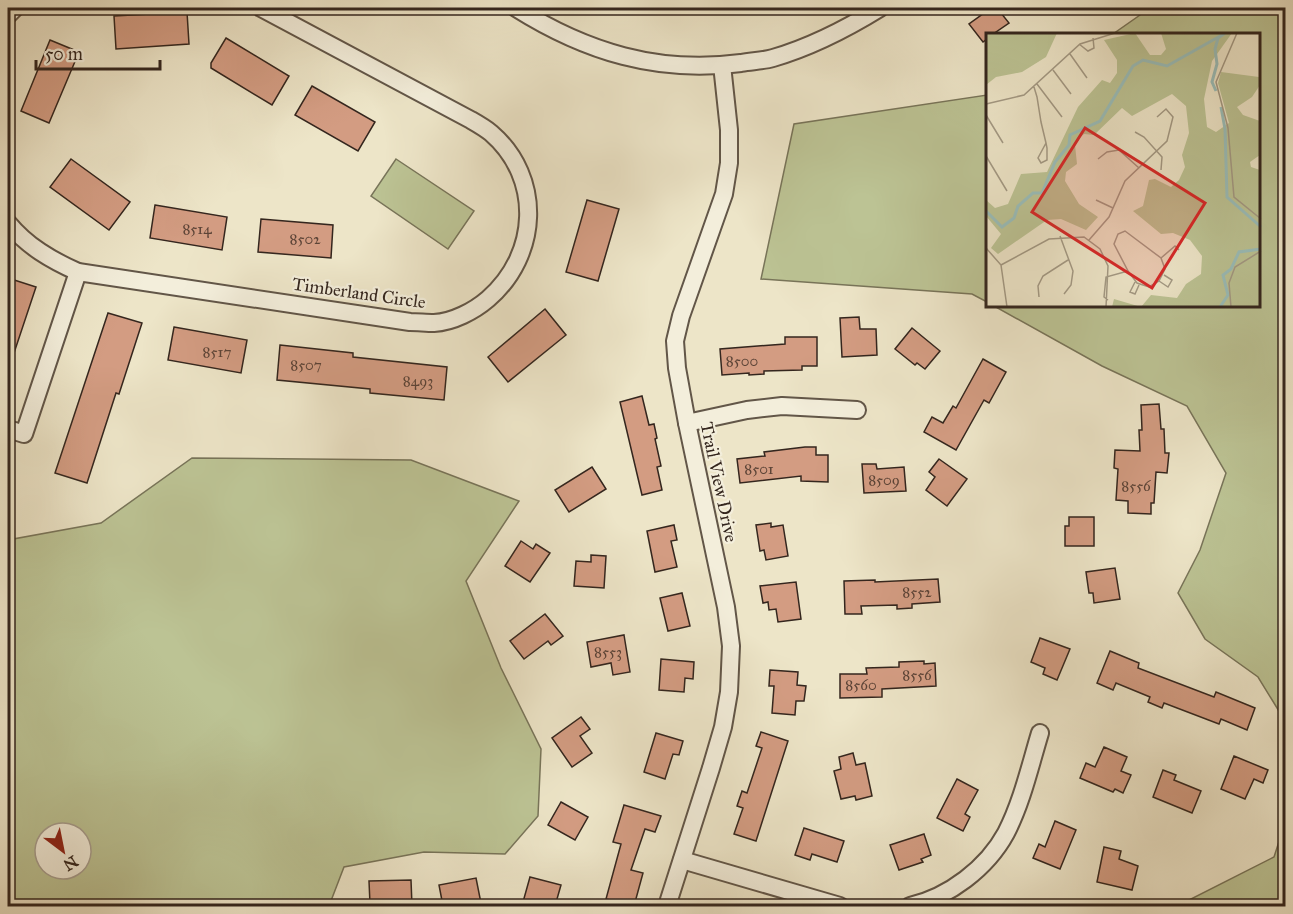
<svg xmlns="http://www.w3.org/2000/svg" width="1293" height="914" font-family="'IM FELL Great Primer',serif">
<rect width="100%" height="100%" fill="#ede5c8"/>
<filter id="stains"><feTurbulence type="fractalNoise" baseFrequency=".00333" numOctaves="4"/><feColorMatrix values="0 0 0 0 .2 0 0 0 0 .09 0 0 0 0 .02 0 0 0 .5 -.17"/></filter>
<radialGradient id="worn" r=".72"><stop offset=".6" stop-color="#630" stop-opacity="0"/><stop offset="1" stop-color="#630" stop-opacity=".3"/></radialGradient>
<g fill="#bcc394" stroke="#787459" stroke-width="1.5" fill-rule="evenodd">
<polygon points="1145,8 1285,8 1285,721 1258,677 1205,639 1178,593 1200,550 1226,473 1187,406 1102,366 994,306 1258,306 1258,34 1113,34 1140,15"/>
<polygon points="987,95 987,302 972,294 761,279 794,124"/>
<polygon points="396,159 474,211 448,249 371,196"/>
<path d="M192,458L411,460L519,501L466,581L501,668L541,749L538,816L505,854L424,852L344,867L329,906H8V540L101,523ZM45,833H81V869H45Z"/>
<polygon points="1285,823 1285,906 1184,906 1185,902 1274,857"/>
</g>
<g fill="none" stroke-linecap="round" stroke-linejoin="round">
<polyline stroke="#71817c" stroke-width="5" points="1277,906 1286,895"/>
</g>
<g fill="#d39c82" stroke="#34261e" stroke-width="1.5">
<polygon points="980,8 997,8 1009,23 993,34 987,34 987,39 983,42 969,24 984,13"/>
<polygon points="187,12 189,44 116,49 114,16"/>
<polygon points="226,38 289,76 272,105 211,68 211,63"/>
<polygon points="50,40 79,52 49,123 21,111"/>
<polygon points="312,86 375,122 358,151 295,115"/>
<polygon points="71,159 130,202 109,230 50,187"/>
<polygon points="587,200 619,209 598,281 566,272"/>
<polygon points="155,205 227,217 222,250 150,238"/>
<polygon points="261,219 333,225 331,258 258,252"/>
<polygon points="8,278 36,287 10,365 8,364"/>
<polygon points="545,309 566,335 508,382 488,357"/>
<polygon points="108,313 142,323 119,394 116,393 87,483 55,473"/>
<polygon points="859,317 860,329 876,329 877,355 842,357 840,318"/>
<polygon points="174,327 247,340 241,373 168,360"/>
<polygon points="912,328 940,351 925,369 917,363 915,365 895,349"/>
<polygon points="785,337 817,337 817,366 802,366 802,370 764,371 764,374 749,375 749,373 722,375 720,349 785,344"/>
<polygon points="280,345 353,353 353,357 447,367 444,400 370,393 370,389 277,380"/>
<polygon points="983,359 1006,372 989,403 984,400 956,450 924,432 932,417 943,423 953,406 956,408"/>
<polygon points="642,396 649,425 654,424 657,438 655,439 661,466 657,467 662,490 642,495 620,402"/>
<polygon points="1159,404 1161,429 1164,429 1165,453 1169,453 1167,473 1156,472 1154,503 1151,503 1151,514 1128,513 1128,501 1116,500 1118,469 1114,468 1115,450 1140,451 1139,430 1142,430 1141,405"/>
<polygon points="805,447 816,447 816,455 828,455 828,482 801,481 801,476 740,483 737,459 765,456 764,452"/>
<polygon points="939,459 967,479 947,506 926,490 935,477 929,472"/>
<polygon points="862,464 876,464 877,469 904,467 906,491 864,493"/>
<polygon points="592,467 606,489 569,512 555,490"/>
<polygon points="1069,517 1094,517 1094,546 1065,546 1065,526 1069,526"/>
<polygon points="771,523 771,527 783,525 788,556 766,560 764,550 760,551 756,525"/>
<polygon points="674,525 677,540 671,541 677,567 655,572 647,531"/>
<polygon points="521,541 533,549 536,544 550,553 530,582 505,566"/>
<polygon points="591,555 606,556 604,588 574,586 576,561 591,562"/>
<polygon points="1115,568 1120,599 1094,603 1093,593 1089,593 1086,572"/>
<polygon points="938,579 940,602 912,604 912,608 897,609 897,605 861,606 862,614 845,614 844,581 875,580 875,582"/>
<polygon points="796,582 801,619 778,622 776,609 769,610 768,602 763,603 760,586"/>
<polygon points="682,593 690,626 668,631 660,598"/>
<polygon points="545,614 563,636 551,645 548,641 524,659 510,641"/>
<polygon points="624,635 630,672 613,675 611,663 591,667 587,642"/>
<polygon points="1040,638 1070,649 1057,680 1043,674 1045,668 1031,662"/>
<polygon points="1110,651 1139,663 1138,668 1214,697 1216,692 1255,708 1247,730 1221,719 1219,724 1164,703 1162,708 1148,702 1150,697 1116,683 1113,690 1097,683"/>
<polygon points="661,659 694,662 693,679 685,678 684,692 659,690"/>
<polygon points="924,661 924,664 935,663 936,686 882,689 882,697 840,698 840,674 867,674 866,668 899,667 899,662"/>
<polygon points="770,670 798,672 797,685 806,686 804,701 796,701 795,715 772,713 774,686 769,686"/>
<polygon points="581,717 590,729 580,736 592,753 572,767 552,738"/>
<polygon points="761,732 788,741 756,841 734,834 743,808 737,806 742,791 747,793 762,748 756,746"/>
<polygon points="656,733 683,741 679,755 673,754 665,779 644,772"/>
<polygon points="1104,747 1127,757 1121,771 1131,775 1123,793 1115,789 1113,792 1080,778 1086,763 1095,767"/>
<polygon points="853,753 856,765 865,763 872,796 856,800 855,796 841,799 834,771 841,769 839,757"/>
<polygon points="1234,756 1268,770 1263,783 1254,779 1245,799 1221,789"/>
<polygon points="1163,770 1176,775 1174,780 1201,791 1192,813 1153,797"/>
<polygon points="957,779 978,790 965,814 970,817 963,831 937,818"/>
<polygon points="561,802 588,817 575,840 548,825"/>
<polygon points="624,805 661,816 655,832 645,829 631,870 643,873 634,906 606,899 621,844 613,842"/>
<polygon points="1055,821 1076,830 1060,869 1033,858 1039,844 1045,847"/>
<polygon points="804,828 844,841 837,862 812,854 810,860 795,855"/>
<polygon points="924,834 931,855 921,859 923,862 899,870 890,845"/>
<polygon points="1104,847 1121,851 1119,859 1138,866 1132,890 1097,882"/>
<polygon points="530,877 561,885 555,906 540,906 523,902"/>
<polygon points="476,878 481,903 459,906 443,906 439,885"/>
<polygon points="411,880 412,906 392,906 392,903 370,904 369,881"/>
</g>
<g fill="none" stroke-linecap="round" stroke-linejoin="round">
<g stroke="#625648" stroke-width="20">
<g id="street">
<path d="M516,8C586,52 658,74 741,63C752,61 763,61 773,58C811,47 846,29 880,8"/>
<polyline points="8,15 15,8"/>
<path d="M8,223C27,246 51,260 78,272L410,322C418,322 426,323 434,323C453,322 474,311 488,299C539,255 543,178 491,133C485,128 478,124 471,120L261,8"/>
<polyline points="687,423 747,410 782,406 857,410"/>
<polyline points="8,429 24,434 78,272"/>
<polyline points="682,860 840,906"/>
<polyline points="667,906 711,768 723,727 729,692 731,646 726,607 687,423 677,368 675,341 681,316 724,194 729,163 729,130 722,65"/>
<path d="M910,906C949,897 987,868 1006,833C1022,802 1030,766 1040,733"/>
</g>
</g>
<use href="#street" stroke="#f3eedb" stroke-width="16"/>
</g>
<g text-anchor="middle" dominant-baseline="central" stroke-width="4.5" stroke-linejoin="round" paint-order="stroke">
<g font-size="15" fill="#5c4437">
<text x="197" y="229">8514</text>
<text x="305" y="239">8502</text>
<text x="217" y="352">8517</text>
<text x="742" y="361">8500</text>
<text x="306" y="365">8507</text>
<text x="418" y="381">8493</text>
<text x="759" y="469">8501</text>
<text x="884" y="480">8509</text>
<text x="1136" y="486">8556</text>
<text x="917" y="592">8552</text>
<text x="608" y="652">8553</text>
<text x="917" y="675">8556</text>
<text x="861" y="685">8560</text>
</g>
<g font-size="18" fill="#34261e" stroke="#f3eedb">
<text transform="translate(359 293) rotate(8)">Timberland Circle</text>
<text transform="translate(719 482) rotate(78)">Trail View Drive</text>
</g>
</g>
<g transform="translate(986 33)">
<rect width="274" height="274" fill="#ede5c8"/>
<path d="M0,0H71L60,24L36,39L10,44L0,52ZM149,0L164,22H175L180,16L175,0H246L226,28L218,66L221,94L230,99L243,90L232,50L235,39L273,44L274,52L266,64L251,74L257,82L274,88V122L264,129L265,134L274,137V274H126L128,266L155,274L165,262L191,265L200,251L215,241L216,223L204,207L187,200L175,201L147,178L157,173L163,147L169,146L185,154L193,147L199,134L196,122L203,100L200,73L186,61L146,83L136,75L108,102L98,101L92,106L89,112L91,131L80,139L79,148L93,171L112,184L100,197L75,186L61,187L12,221L5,215L15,201L0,183V167L9,175L22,171L35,141L61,139L92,74L116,47L124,50L131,40V27L118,7Z" fill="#bcc394"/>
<path fill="none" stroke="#9abeba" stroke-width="3" d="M230,58L226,49L231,31L229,16L232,5L239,0M235,74L239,96L241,164L275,194M0,178L16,194L28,185L32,173L47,160H56L69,129L83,112L84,102L114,88L147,33L157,27L181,33L236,2M234,274L242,262L237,242L245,236L253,219L275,216"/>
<path fill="none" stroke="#a39984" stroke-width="1.5" d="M251,0L230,49L242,95L248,164L275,186M93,11L102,18L108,15L107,5M84,21L101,45M67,37L85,61M51,51L76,84M48,54L51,64L55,89L60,110L61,115V127L55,130L52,125L60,110M0,71L38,62L94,11L129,0M0,82L17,110M149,99L158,104L176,124L175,137M0,123L21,158M112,126L121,119L133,117L153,135M110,167L127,175M74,203L87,238L85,252L78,261M103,207L123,184L139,148L181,108L187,84L180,76L171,84M0,215L15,232L21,274M175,225L189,213L193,217M15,232L63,206L98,204L114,216L122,233L120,274M173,248L182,254L186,247L178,242M149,249L144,259L149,261L153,252M53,264L52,253L57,243L82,227M122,267L118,264L120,244L142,238L128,211L132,201L139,198L175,225L179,236L173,248L163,254L151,250L142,238M245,274L243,250L249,234L275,218"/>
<path fill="#d62828" fill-opacity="0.15" stroke="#d62828" stroke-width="3" d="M99,95L219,170L166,255L46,179Z"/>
<rect width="274" height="274" fill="none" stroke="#34261e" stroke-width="3"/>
</g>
<rect width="1293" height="914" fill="none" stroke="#ede5c8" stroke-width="30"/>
<rect x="9" y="9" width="1275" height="896" fill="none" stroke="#34261e" stroke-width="3"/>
<rect x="15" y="15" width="1263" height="884" fill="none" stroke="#34261e" stroke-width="1.5"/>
<g transform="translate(63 851) rotate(148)"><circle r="28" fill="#f3eedb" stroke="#a79e8f" stroke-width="1.5"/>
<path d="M0-4.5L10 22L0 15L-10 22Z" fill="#8f2418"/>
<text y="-9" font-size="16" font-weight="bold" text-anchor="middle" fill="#34261e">N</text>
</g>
<path d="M36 60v9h124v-9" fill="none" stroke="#34261e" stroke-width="3"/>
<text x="45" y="60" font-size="18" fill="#34261e" stroke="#f3eedb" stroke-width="4.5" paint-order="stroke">50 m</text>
<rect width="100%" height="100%" filter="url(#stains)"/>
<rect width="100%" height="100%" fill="url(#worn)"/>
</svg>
